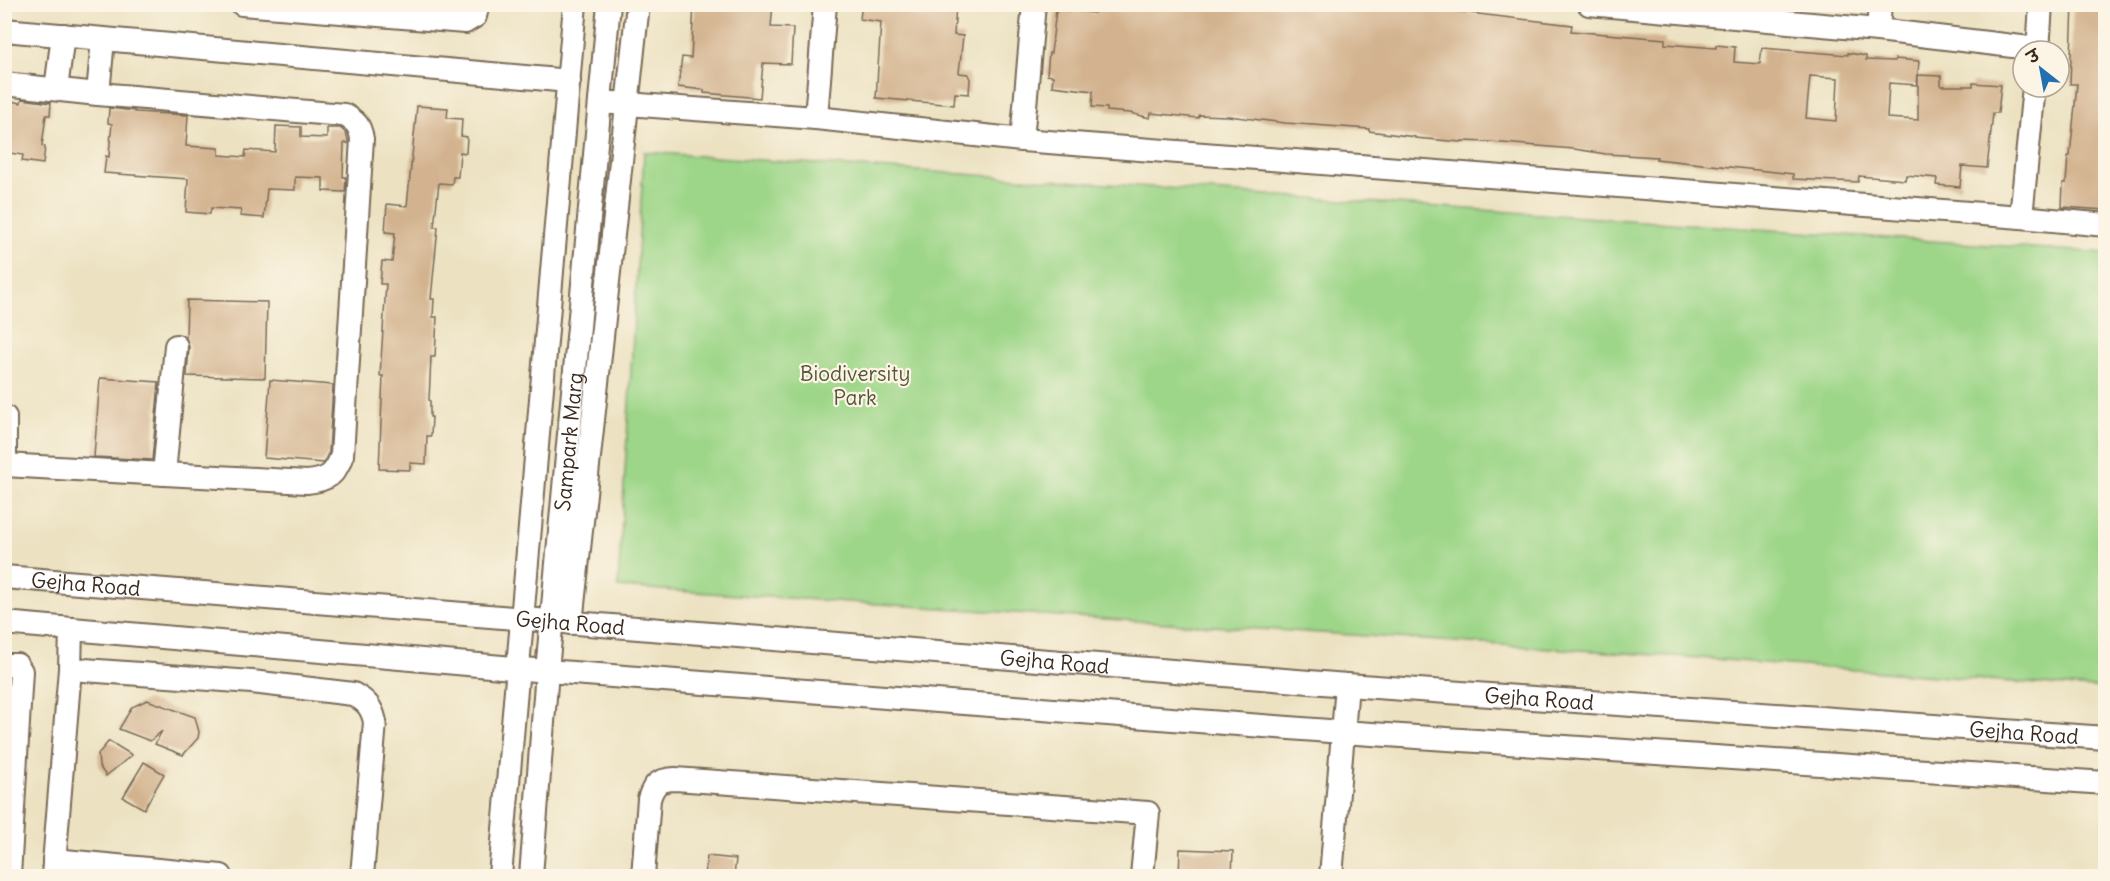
<svg xmlns="http://www.w3.org/2000/svg" width="2110" height="881" font-family="Delius,'Playpen Sans Deva',sans-serif">
<rect width="100%" height="100%" fill="#fcf5e5"/>
<filter id="ink" filterUnits="userSpaceOnUse"><feTurbulence type="fractalNoise" baseFrequency=".0167" numOctaves="2"/><feDisplacementMap in="SourceGraphic" scale="12" xChannelSelector="R" yChannelSelector="G"/><feConvolveMatrix kernelMatrix="1 2 1 2 8 2 1 2 1" color-interpolation-filters="sRGB"/></filter>
<filter id="wash" filterUnits="userSpaceOnUse"><feTurbulence type="fractalNoise" baseFrequency=".008" numOctaves="4" result="noise"/><feDisplacementMap in="SourceGraphic" scale="24" xChannelSelector="R" yChannelSelector="G"/><feGaussianBlur stdDeviation="1.35" result="paint"/><feColorMatrix in="noise" values="0 0 0 0 0 0 0 0 0 0 0 0 0 0 0 0 0 1.4 0 .05"/><feComposite in="paint" operator="in"/></filter>
<g filter="url(#wash)">
<rect width="100%" height="100%" fill="#ece2c2"/>
<polygon fill="#9dd688" stroke="#6c8053" stroke-width="1.5" points="644,152 2105,253 2105,689 1686,657 618,587"/>
<g id="blocks">
<g fill="#d3b38f" fill-rule="evenodd">
<polygon points="694,4 773,4 771,27 793,28 791,64 763,63 760,98 704,93 704,90 678,87 682,57 691,58"/>
<polygon points="862,4 956,4 954,35 963,36 959,73 968,74 970,79 969,94 955,93 954,105 876,98 881,22 860,19"/>
<path d="M1095,4L1402,5L1572,25L1571,31L1665,39V44L1716,48V45L1735,47L1734,62L1760,64L1762,48L1848,55V53L1866,56V60L1895,61V59L1919,61L1917,85L1889,83L1887,118L1918,120V75L1941,76V86H1973V83L2001,85L1998,113H1993L1987,168L1962,166L1960,187L1936,185L1937,178L1906,175L1905,180L1859,176L1858,182L1793,179V174L1656,159L1657,157L1606,154L1574,149L1490,142L1462,141L1461,142L1415,138V137L1369,131V129L1285,123L1228,116L1199,115L1198,118L1151,113L1150,118L1130,113L1107,111V108L1092,107L1093,91L1052,86L1053,76L1047,75L1049,53H1051L1056,10L1094,13ZM1810,76L1838,78L1836,121L1806,118Z"/>
<polygon points="2073,4 2106,4 2106,210 2062,207 2063,183 2066,183 2068,156 2070,156 2077,84 2070,84"/>
<polygon points="22,99 51,103 50,115 46,115 42,146 45,147 43,164 22,161 23,155 4,152 4,100 21,103"/>
<polygon points="417,106 448,108 447,118 462,119 461,136 467,137 466,153 460,152 458,177 453,177 452,184 439,183 434,227 438,227 431,299 434,299 433,317 437,317 435,357 431,357 429,400 430,401 430,417 432,417 431,436 427,436 426,464 410,463 410,470 379,469 383,376 380,376 386,284 380,284 382,261 392,262 395,233 385,232 387,204 407,206"/>
<polygon points="109,108 135,111 135,112 188,115 186,146 219,148 219,155 245,157 246,150 275,152 276,126 301,127 301,137 327,138 327,128 340,128 346,133 348,140 348,143 344,143 343,177 346,177 345,192 323,191 323,178 295,177 295,190 267,189 264,218 240,216 241,210 211,208 210,214 186,212 188,179 104,173 106,156 109,157 110,143 112,124 108,123"/>
<polygon points="187,300 267,302 265,378 187,376 189,347 186,338"/>
<polygon points="100,378 159,382 152,460 94,457"/>
<polygon points="270,380 333,385 329,452 323,463 264,458"/>
<polygon points="147,700 195,717 199,732 198,738 183,755 155,744 162,731 150,741 119,729 132,707"/>
<polygon points="109,741 132,755 106,776 99,766 98,754"/>
<polygon points="144,762 164,774 144,809 123,797"/>
<polygon points="1180,849 1233,851 1232,876 1179,876"/>
<polygon points="707,856 736,859 734,876 705,876"/>
</g>
</g>
</g>
<g filter="url(#ink)">
<use href="#blocks" fill-opacity="0" stroke="#796a57" stroke-width="1.5"/>
<g fill="none" stroke-linecap="round" stroke-linejoin="round">
<g stroke="#796a57" stroke-width="26">
<g id="minor">
<polyline points="242,4 465,22 475,16 478,4"/>
<polyline points="1589,4 1878,30 2038,49"/>
<polyline points="4,30 569,81"/>
<polyline points="1878,30 1880,4"/>
<polyline points="2038,51 2041,4"/>
<path d="M4,84L98,94L344,115C356,121 360,126 362,139L342,455C335,475 328,480 307,482L4,465"/>
<polyline points="56,89 63,35"/>
<polyline points="98,94 103,39"/>
<polyline points="600,102 816,118 1022,140 2021,217 2106,225"/>
<polyline points="816,118 825,4"/>
<polyline points="1022,140 1034,4"/>
<polyline points="2021,217 2034,87"/>
<polyline points="5,465 5,417"/>
<polyline points="164,474 176,346"/>
<path id="s1" d="M4,577L1347,685L2106,738"/>
<polyline points="4,623 547,671 1342,732 2106,783"/>
<polyline points="571,623 638,4"/>
<polyline points="4,665 17,665 21,671 9,876"/>
<path d="M70,669L252,682L353,694C366,701 372,707 375,722L362,876"/>
<polyline points="54,860 221,876"/>
<polyline points="53,876 70,669 71,629"/>
<polyline points="500,876 575,4"/>
<path id="s2" d="M531,876L547,671L609,4"/>
<path d="M643,876L649,799C654,783 659,780 675,779L1148,813L1142,876"/>
<polyline points="1331,876 1347,685"/>
</g>
</g>
<use href="#minor" stroke="#fff" stroke-width="22"/>
</g>
</g>
<g text-anchor="middle" dominant-baseline="central" stroke-width="4.5" stroke-linejoin="round" paint-order="stroke">
<g font-size="21" fill="#545538" stroke="#fcf5e5">
<text x="855" y="373">Biodiversity<tspan x="855" dy="24">Park</tspan></text>
</g>
<g font-size="21" fill="#3b2a1e" stroke="#fcf5e5">
<text stroke="none"><textPath href="#s2" startOffset="436">Sampark Marg</textPath></text>
<text stroke="none"><textPath href="#s1" startOffset="82">Gejha Road</textPath></text>
<text stroke="none"><textPath href="#s1" startOffset="568">Gejha Road</textPath></text>
<text stroke="none"><textPath href="#s1" startOffset="1054">Gejha Road</textPath></text>
<text stroke="none"><textPath href="#s1" startOffset="1540">Gejha Road</textPath></text>
<text stroke="none"><textPath href="#s1" startOffset="2026">Gejha Road</textPath></text>
</g>
</g>
<rect width="2110" height="881" fill="none" stroke="#fcf5e5" stroke-width="24"/>
<g transform="translate(2041 69) rotate(329)"><circle r="28" fill="#fcf5e5" stroke="#afa495" stroke-width="1.5"/>
<path d="M0-4.5L10 22L0 15L-10 22Z" fill="#1f6fb2"/>
<text y="-9" font-size="16" font-weight="bold" text-anchor="middle" fill="#3b2a1e">उ</text>
</g>
</svg>
